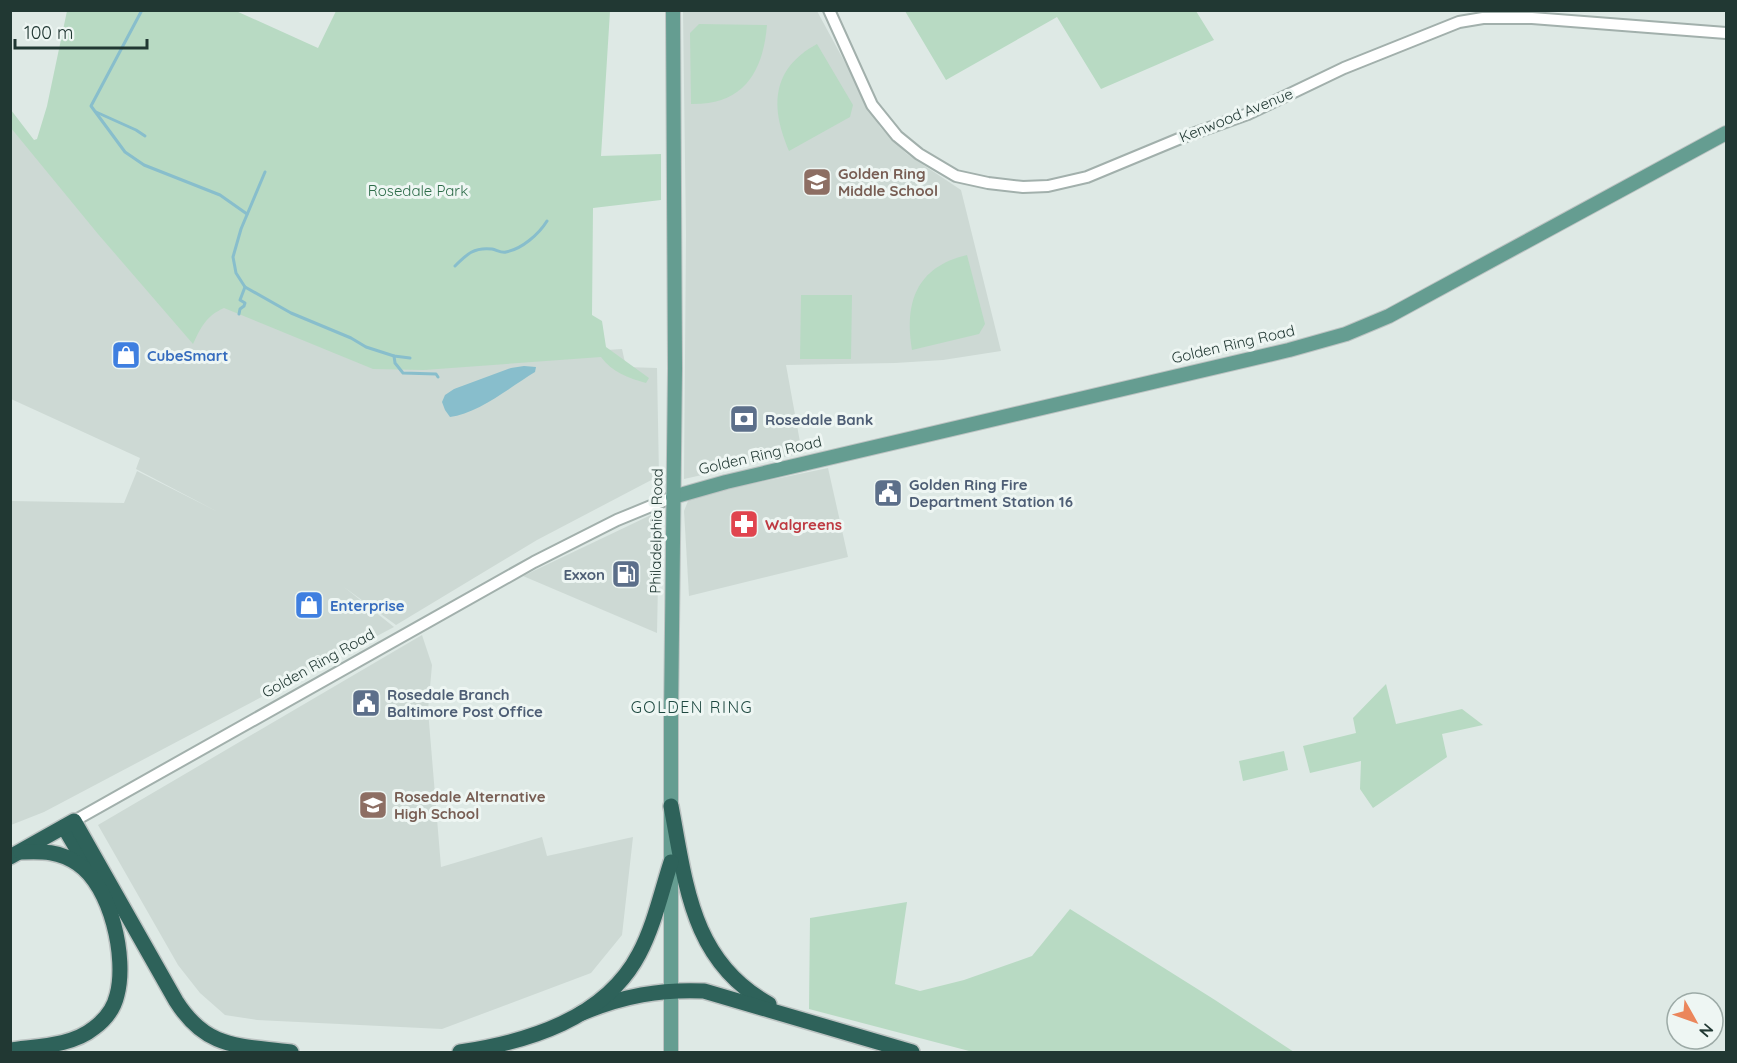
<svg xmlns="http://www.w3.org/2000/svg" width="1737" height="1063" font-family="Quicksand,sans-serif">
<rect width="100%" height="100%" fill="#dee9e5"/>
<g fill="#cdd9d4">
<polygon points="683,11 817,11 880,127 907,154 961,190 1001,351 943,360 895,363 786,365 802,453 684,479 686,235"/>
<polygon points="10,123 203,317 222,302 591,351 622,349 626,367 657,368 659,476 537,540 396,625 344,587 394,627 44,812 11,825 11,501 124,503 137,471 218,512 136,469 140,458 11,399"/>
<polygon points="828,468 848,557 689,596 684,511 688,501 694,496"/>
<polygon points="651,515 659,517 659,532 657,633 523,576"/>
<polygon points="422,635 432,665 428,710 441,867 542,837 547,856 633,837 622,935 591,973 442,1029 257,1020 225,1015 200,993 178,965 98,825"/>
</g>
<g fill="#b8dac3">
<path d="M67,11H236L318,48L336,11H610L601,156L661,154V200L593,208L592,315L602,321L606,347L649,378L646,383C628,378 612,372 601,357L424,370L373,369L224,308C206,316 201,327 193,344L98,234L11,128V110L34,140L37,139L47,106Z"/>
<polygon points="905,11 1196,11 1214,40 1101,89 1057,17 946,80"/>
<path d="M699,24L767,25C763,73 743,105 691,104L690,33Z"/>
<path d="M817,44L853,105L850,117L789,151C770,107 771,69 817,44Z"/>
<path d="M967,255L985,324L979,334L912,350C904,303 916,267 967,255Z"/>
<polygon points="801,295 852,295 851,359 800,359"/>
<polygon points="1386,684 1396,724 1462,709 1483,725 1442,734 1447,757 1373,808 1360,789 1361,761 1310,773 1303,746 1356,733 1353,718"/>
<polygon points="1284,751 1288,770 1243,781 1239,761"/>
<polygon points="907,902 895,984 920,991 964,980 1032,956 1070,909 1215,1000 1294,1052 973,1052 809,1009 810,918"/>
</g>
<path fill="#88becc" d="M524,366L536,367L535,372C512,386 477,414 450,417L445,410L442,402L445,395L454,389L511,368Z"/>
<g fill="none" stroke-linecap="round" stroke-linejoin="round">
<g stroke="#88becc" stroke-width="3">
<polyline points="142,10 91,106 125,152 144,165 220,195 247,214"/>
<polyline points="96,112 136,130 145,136"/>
<polyline points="265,172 241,229 233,257 236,273 245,287 291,313 351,338 366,347 394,356 410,358"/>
<path d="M455,266C467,254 474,247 492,249C497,250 501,253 506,252C522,249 539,234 547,221"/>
<polyline points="239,314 240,309 244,306 245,303 240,300 245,287"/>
<polyline points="394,356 395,363 403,373 436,374 438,377"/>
</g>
<g stroke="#a2b0ac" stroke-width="14">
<g id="minor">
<polyline points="829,10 872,105 897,136 919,154 956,176 988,183 1023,187 1048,186 1087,177 1181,138 1248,114 1344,68 1459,22 1483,18 1532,18 1726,33"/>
<polyline points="74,821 534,562 617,520 673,497"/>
</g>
</g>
<g stroke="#bcc3c2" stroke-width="16">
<g id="major">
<polyline points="673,497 726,482 1289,350 1346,334 1389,316 1726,133"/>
<polyline points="671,1052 671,716 675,368 673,10"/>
</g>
</g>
<g stroke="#bcc3c2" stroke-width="18">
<g id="highway">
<path d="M671,806C686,884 691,961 769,1004"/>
<polyline points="64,827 88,868"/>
<path d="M10,857L74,821L176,1001C207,1050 239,1045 291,1052"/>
<path d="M582,1013C623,996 660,989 704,991L912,1052"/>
<path d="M10,1050C38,1046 72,1046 94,1028C105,1020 114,1008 117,995C127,958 111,886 78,864C60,851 42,851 21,852"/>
<path d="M460,1052C527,1042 605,1019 639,954C654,926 661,893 671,862"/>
</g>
</g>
<use href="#minor" stroke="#fff" stroke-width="10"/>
<use href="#major" stroke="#659d91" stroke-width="14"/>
<use href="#highway" stroke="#2e625a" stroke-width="15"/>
</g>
<defs>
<g id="school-square" transform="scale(1.5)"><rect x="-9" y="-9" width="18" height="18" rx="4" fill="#8d6e63" stroke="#eef6f3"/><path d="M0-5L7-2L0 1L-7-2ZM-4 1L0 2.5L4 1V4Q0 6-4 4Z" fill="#fff"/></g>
<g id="shop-square" transform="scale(1.5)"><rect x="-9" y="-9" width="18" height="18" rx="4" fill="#3f7fe0" stroke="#eef6f3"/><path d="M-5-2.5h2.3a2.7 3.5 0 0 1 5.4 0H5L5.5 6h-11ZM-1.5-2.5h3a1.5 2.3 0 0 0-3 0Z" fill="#fff"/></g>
<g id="bank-square" transform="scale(1.5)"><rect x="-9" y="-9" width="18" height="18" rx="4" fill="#5c6f8a" stroke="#eef6f3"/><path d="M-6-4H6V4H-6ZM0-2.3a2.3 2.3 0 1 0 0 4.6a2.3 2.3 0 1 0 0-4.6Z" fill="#fff"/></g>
<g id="civic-square" transform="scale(1.5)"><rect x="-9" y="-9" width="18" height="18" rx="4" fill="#5c6f8a" stroke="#eef6f3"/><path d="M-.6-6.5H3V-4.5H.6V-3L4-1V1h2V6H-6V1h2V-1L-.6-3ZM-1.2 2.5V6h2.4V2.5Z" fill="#fff"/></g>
<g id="pharmacy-square" transform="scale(1.5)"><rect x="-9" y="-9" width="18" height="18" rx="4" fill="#e0444e" stroke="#eef6f3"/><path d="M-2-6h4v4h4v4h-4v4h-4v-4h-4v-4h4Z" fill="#fff"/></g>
<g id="fuel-square" transform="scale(1.5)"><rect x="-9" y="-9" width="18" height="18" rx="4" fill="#5c6f8a" stroke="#eef6f3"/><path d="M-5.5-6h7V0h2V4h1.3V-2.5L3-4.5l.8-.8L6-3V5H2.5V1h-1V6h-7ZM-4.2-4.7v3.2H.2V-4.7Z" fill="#fff"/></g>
</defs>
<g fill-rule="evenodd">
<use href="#school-square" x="817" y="182"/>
<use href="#shop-square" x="126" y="355"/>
<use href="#bank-square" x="744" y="419"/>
<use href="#civic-square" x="888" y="493"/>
<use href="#pharmacy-square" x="744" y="524"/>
<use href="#fuel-square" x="626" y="574"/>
<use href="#shop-square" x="309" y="605"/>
<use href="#civic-square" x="366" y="703"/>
<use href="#school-square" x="373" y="805"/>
</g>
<g text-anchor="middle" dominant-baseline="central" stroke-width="6" stroke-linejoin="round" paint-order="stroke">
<g font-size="15" fill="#213833" stroke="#eef6f3">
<text transform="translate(1236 115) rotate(-22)">Kenwood Avenue</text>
<text transform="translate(1233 344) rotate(-13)">Golden Ring Road</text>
<text transform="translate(760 455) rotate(-13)">Golden Ring Road</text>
<text transform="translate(656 531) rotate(-89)">Philadelphia Road</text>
<text transform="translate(318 663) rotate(-29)">Golden Ring Road</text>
</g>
<g font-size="15" font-weight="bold" fill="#785e54" stroke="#eef6f3" text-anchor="start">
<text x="838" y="173">Golden Ring<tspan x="838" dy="17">Middle School</tspan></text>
<text x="394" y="796">Rosedale Alternative<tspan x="394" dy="17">High School</tspan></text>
</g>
<g font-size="15" fill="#2d6c49" stroke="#eef6f3">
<text x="418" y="190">Rosedale Park</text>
</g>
<g font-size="15" font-weight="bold" fill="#366cbe" stroke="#eef6f3" text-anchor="start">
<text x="147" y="355">CubeSmart</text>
<text x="330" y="605">Enterprise</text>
</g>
<g font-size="15" font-weight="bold" fill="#4e5e75" stroke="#eef6f3" text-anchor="start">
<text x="765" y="419">Rosedale Bank</text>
<text x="909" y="484">Golden Ring Fire<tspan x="909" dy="17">Department Station 16</tspan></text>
<text x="605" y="574" text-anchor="end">Exxon</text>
<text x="387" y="694">Rosedale Branch<tspan x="387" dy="17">Baltimore Post Office</tspan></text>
</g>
<g font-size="15" font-weight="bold" fill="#be3a42" stroke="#eef6f3" text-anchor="start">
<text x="765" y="524">Walgreens</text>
</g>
<g font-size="16" letter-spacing="1.5" fill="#1e4840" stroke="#eef6f3">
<text x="692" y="707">GOLDEN RING</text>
</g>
</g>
<rect width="1737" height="1063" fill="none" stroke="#213833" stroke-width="24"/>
<g transform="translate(1695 1021) rotate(130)"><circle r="28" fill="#eef6f3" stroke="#9caaa6" stroke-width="1.5"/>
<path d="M0-4.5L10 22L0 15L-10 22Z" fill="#eb865b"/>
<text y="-9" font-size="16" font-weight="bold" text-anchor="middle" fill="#213833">N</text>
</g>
<path d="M15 39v9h132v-9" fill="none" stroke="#213833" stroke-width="3"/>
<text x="24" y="39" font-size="18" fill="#213833" stroke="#eef6f3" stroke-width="4.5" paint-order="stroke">100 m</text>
</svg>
